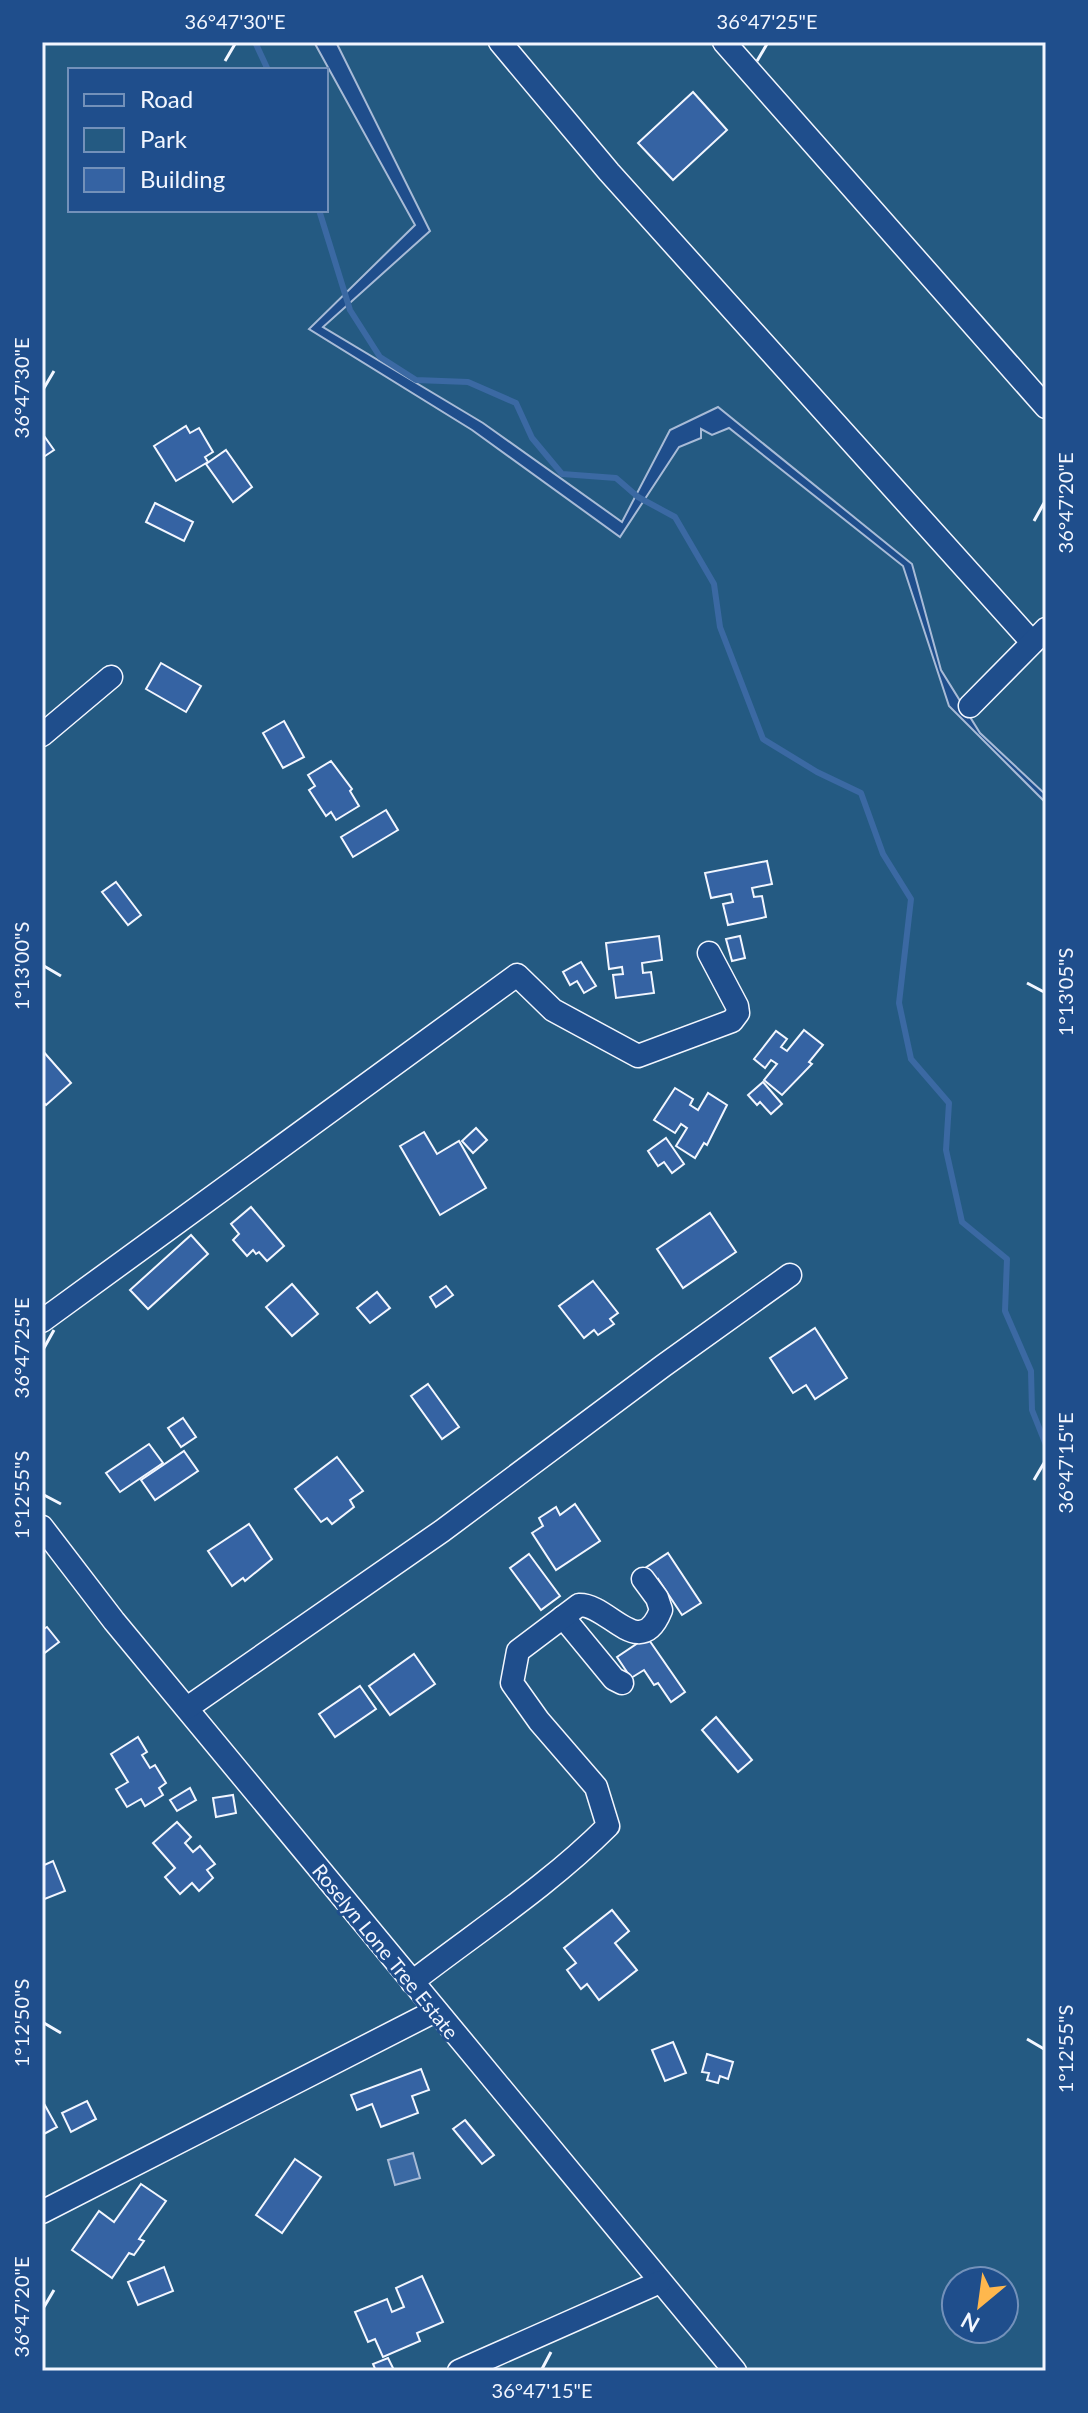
<svg xmlns="http://www.w3.org/2000/svg" width="1088" height="2413" font-family="Lato,sans-serif">
<rect width="100%" height="100%" fill="#1f4e8c"/>
<g fill="#245a82" stroke="#a8bbd7" stroke-width="2" fill-rule="evenodd">
<path d="M42,42H314L415,225L309,329L472,430L620,537L679,447L701,438V429L712,435L729,428L903,566L949,706L1046,803V2371H42ZM70,70H326V210H70ZM956,2281H1004V2329H956Z"/>
<polygon points="336,42 1046,42 1046,795 980,733 941,670 912,564 718,407 670,430 622,522 483,423 323,327 430,231"/>
</g>
<polygon fill="#3b69a3" stroke="#a8bbd7" stroke-width="2" points="413,2153 420,2178 395,2185 388,2160"/>
<g fill="none" stroke-linecap="round" stroke-linejoin="round">
<g stroke="#3b69a3" stroke-width="6">
<polyline points="255,42 268,70"/>
<polyline points="319,210 350,310 380,357 416,380 468,382 516,403 532,438 562,474 616,478 638,497 675,517 714,584 720,627 763,739 817,772 861,793 883,854 911,899 899,1003 911,1059 949,1103 946,1150 962,1222 1007,1259 1005,1311 1031,1371 1032,1410 1046,1445"/>
</g>
</g>
<g fill="#3563a3" stroke="#f2f6ff" stroke-width="2">
<polygon points="693,92 727,130 673,180 638,143"/>
<polygon points="186,426 190,433 199,428 213,452 205,457 208,462 176,481 154,446"/>
<polygon points="42,433 54,450 42,458"/>
<polygon points="226,450 252,487 233,502 206,464"/>
<polygon points="155,503 193,522 184,541 146,522"/>
<polygon points="161,663 201,686 186,712 146,689"/>
<polygon points="284,721 304,757 283,768 263,733"/>
<polygon points="331,761 352,789 350,791 359,806 336,820 331,812 326,816 309,790 315,786 308,775"/>
<polygon points="386,810 398,830 353,857 341,837"/>
<polygon points="767,861 772,884 752,888 754,897 762,896 766,917 728,925 723,904 733,902 731,894 711,898 705,873"/>
<polygon points="116,882 141,915 128,925 102,892"/>
<polygon points="659,936 662,960 642,963 643,973 651,972 654,993 616,998 613,975 623,974 622,967 609,969 606,943"/>
<polygon points="740,936 745,958 732,961 726,939"/>
<polygon points="581,962 596,986 584,993 577,981 570,985 563,972"/>
<polygon points="804,1030 823,1045 809,1062 812,1064 782,1095 764,1080 777,1064 771,1060 765,1068 754,1059 776,1031 787,1039 781,1047 787,1051"/>
<polygon points="42,1050 71,1083 46,1105 42,1100"/>
<polygon points="763,1082 782,1104 771,1114 760,1102 757,1105 748,1095"/>
<polygon points="675,1088 693,1099 690,1105 698,1110 708,1093 727,1105 707,1145 704,1143 695,1158 676,1146 687,1128 681,1124 675,1133 654,1120"/>
<polygon points="476,1128 487,1140 473,1153 462,1141"/>
<polygon points="424,1132 437,1154 459,1141 486,1188 440,1215 400,1146"/>
<polygon points="666,1138 684,1164 672,1173 664,1162 658,1166 648,1151"/>
<polygon points="251,1207 284,1246 267,1261 259,1252 256,1254 253,1250 247,1256 233,1240 239,1234 231,1224"/>
<polygon points="710,1213 736,1252 683,1288 657,1249"/>
<polygon points="191,1235 208,1254 148,1309 130,1290"/>
<polygon points="593,1281 618,1313 610,1319 614,1324 598,1335 594,1330 584,1338 559,1306"/>
<polygon points="292,1284 318,1314 292,1336 266,1307"/>
<polygon points="446,1286 453,1295 436,1307 430,1297"/>
<polygon points="377,1292 390,1308 370,1323 357,1308"/>
<polygon points="815,1328 847,1378 815,1399 806,1385 793,1393 770,1358"/>
<polygon points="428,1384 459,1427 442,1439 411,1396"/>
<polygon points="183,1418 196,1437 181,1447 168,1428"/>
<polygon points="149,1444 163,1463 120,1492 106,1473"/>
<polygon points="184,1451 198,1471 155,1500 141,1480"/>
<polygon points="337,1457 363,1491 350,1500 354,1507 332,1524 327,1518 321,1522 295,1489"/>
<polygon points="575,1504 600,1541 556,1570 532,1533 543,1526 539,1518 556,1507 560,1515"/>
<polygon points="249,1524 272,1559 245,1581 243,1578 232,1586 208,1551"/>
<polygon points="668,1553 701,1603 682,1615 658,1579 651,1584 642,1570"/>
<polygon points="529,1554 560,1596 541,1610 510,1568"/>
<polygon points="47,1627 59,1642 42,1655 42,1630"/>
<polygon points="647,1637 685,1692 671,1702 658,1683 654,1685 644,1670 631,1678 617,1657"/>
<polygon points="414,1654 435,1684 390,1715 369,1686"/>
<polygon points="360,1686 376,1709 335,1737 319,1714"/>
<polygon points="716,1717 752,1760 738,1772 702,1730"/>
<polygon points="138,1737 147,1752 142,1755 150,1768 155,1765 166,1783 159,1788 163,1795 145,1806 141,1799 127,1807 116,1789 128,1782 111,1754"/>
<polygon points="190,1788 196,1800 177,1811 170,1800"/>
<polygon points="233,1795 236,1813 216,1817 213,1798"/>
<polygon points="177,1822 191,1837 185,1843 193,1852 200,1846 215,1864 207,1870 213,1878 199,1891 192,1883 180,1894 165,1877 175,1868 153,1843"/>
<polygon points="53,1861 65,1891 42,1900 42,1866"/>
<polygon points="612,1910 629,1931 615,1943 637,1970 599,2000 587,1984 581,1989 567,1970 576,1963 564,1948"/>
<polygon points="673,2042 686,2073 665,2081 652,2050"/>
<polygon points="707,2054 733,2062 728,2079 720,2076 718,2083 707,2080 709,2073 702,2072"/>
<polygon points="421,2069 429,2090 412,2096 418,2113 381,2127 372,2104 357,2110 351,2095"/>
<polygon points="42,2100 57,2127 42,2135"/>
<polygon points="87,2101 96,2119 71,2132 62,2113"/>
<polygon points="465,2120 494,2155 482,2164 453,2129"/>
<polygon points="295,2159 321,2177 282,2233 256,2215"/>
<polygon points="141,2184 166,2201 139,2239 144,2241 134,2255 129,2253 112,2278 72,2250 99,2211 114,2222"/>
<polygon points="164,2267 173,2291 138,2305 128,2282"/>
<polygon points="422,2276 443,2322 417,2333 420,2341 383,2357 375,2339 368,2342 355,2312 387,2299 392,2312 404,2307 396,2288"/>
<polygon points="388,2358 394,2370 376,2371 373,2364"/>
</g>
<g fill="none" stroke-linecap="round" stroke-linejoin="round">
<g stroke="#f2f6ff" stroke-width="25">
<g id="minor">
<polyline points="500,42 609,172 1032,642"/>
<polyline points="724,42 1046,407"/>
<polyline points="970,706 1046,629"/>
<polyline points="42,735 111,677"/>
<polyline points="42,1321 517,975 553,1010 638,1056 732,1021 738,1013 737,1006 709,953"/>
<polyline points="42,1527 114,1621 735,2371"/>
<polyline points="563,1617 614,1679 622,1683"/>
<polyline points="187,1708 442,1531 663,1366 790,1275"/>
<path d="M412,1982C478,1931 549,1885 608,1826L596,1787L539,1721L512,1683L518,1651L579,1605C609,1604 640,1663 661,1610L657,1598L643,1579"/>
<polyline points="42,2212 435,2011"/>
<polyline points="459,2371 660,2282"/>
</g>
</g>
<use href="#minor" stroke="#1f4e8c" stroke-width="22"/>
</g>
<path fill="none" stroke="#f2f6ff" stroke-width="3" d="M225,61L235,44M757,61L767,44M44,388L54,371M1034,521L1044,503M44,966L61,976M1027,983L1044,992M44,1348L54,1330M1034,1480L1044,1463M44,1495L61,1504M44,2023L61,2033M1027,2039L1044,2049M44,2307L54,2290M542,2369L551,2352"/>
<g text-anchor="middle" dominant-baseline="central" stroke-width="6" stroke-linejoin="round" paint-order="stroke">
<g font-size="20" fill="#f2f6ff" stroke="#1f4e8c">
<text transform="translate(386 1951) rotate(51)">Roselyn Lone Tree Estate</text>
</g>
</g>
<rect width="1088" height="2413" fill="none" stroke="#1f4e8c" stroke-width="88"/>
<rect x="68" y="68" width="260" height="144" fill="#1f4e8c" stroke="#7391ba" stroke-width="2"/>
<rect x="84" y="94" width="40" height="12" fill="#1f4e8c" stroke="#7391ba" stroke-width="2"/>
<text x="140" y="108" font-size="24" fill="#f2f6ff">Road</text>
<rect x="84" y="128" width="40" height="24" fill="#245a82" stroke="#7391ba" stroke-width="2"/>
<text x="140" y="148" font-size="24" fill="#f2f6ff">Park</text>
<rect x="84" y="168" width="40" height="24" fill="#3563a3" stroke="#7391ba" stroke-width="2"/>
<text x="140" y="188" font-size="24" fill="#f2f6ff">Building</text>
<g transform="translate(980 2305) rotate(209)"><circle r="38" fill="#1f4e8c" stroke="#7391ba" stroke-width="2"/>
<path d="M0-6L14 30L0 20L-14 30Z" fill="#ffb74d"/>
<text y="-12" font-size="22" font-weight="bold" text-anchor="middle" fill="#f2f6ff">N</text>
</g>
<rect x="44" y="44" width="1000" height="2325" fill="none" stroke="#f2f6ff" stroke-width="3"/>
<g font-size="20" text-anchor="middle" fill="#f2f6ff">
<text x="235" y="29">36°47'30"E</text>
<text x="767" y="29">36°47'25"E</text>
<text transform="translate(22 388) rotate(-90)" y="7">36°47'30"E</text>
<text transform="translate(1066 503) rotate(-90)" y="7">36°47'20"E</text>
<text transform="translate(22 966) rotate(-90)" y="7">1°13'00"S</text>
<text transform="translate(1066 992) rotate(-90)" y="7">1°13'05"S</text>
<text transform="translate(22 1348) rotate(-90)" y="7">36°47'25"E</text>
<text transform="translate(1066 1463) rotate(-90)" y="7">36°47'15"E</text>
<text transform="translate(22 1495) rotate(-90)" y="7">1°12'55"S</text>
<text transform="translate(22 2023) rotate(-90)" y="7">1°12'50"S</text>
<text transform="translate(1066 2049) rotate(-90)" y="7">1°12'55"S</text>
<text transform="translate(22 2307) rotate(-90)" y="7">36°47'20"E</text>
<text x="542" y="2398">36°47'15"E</text>
</g>
</svg>
